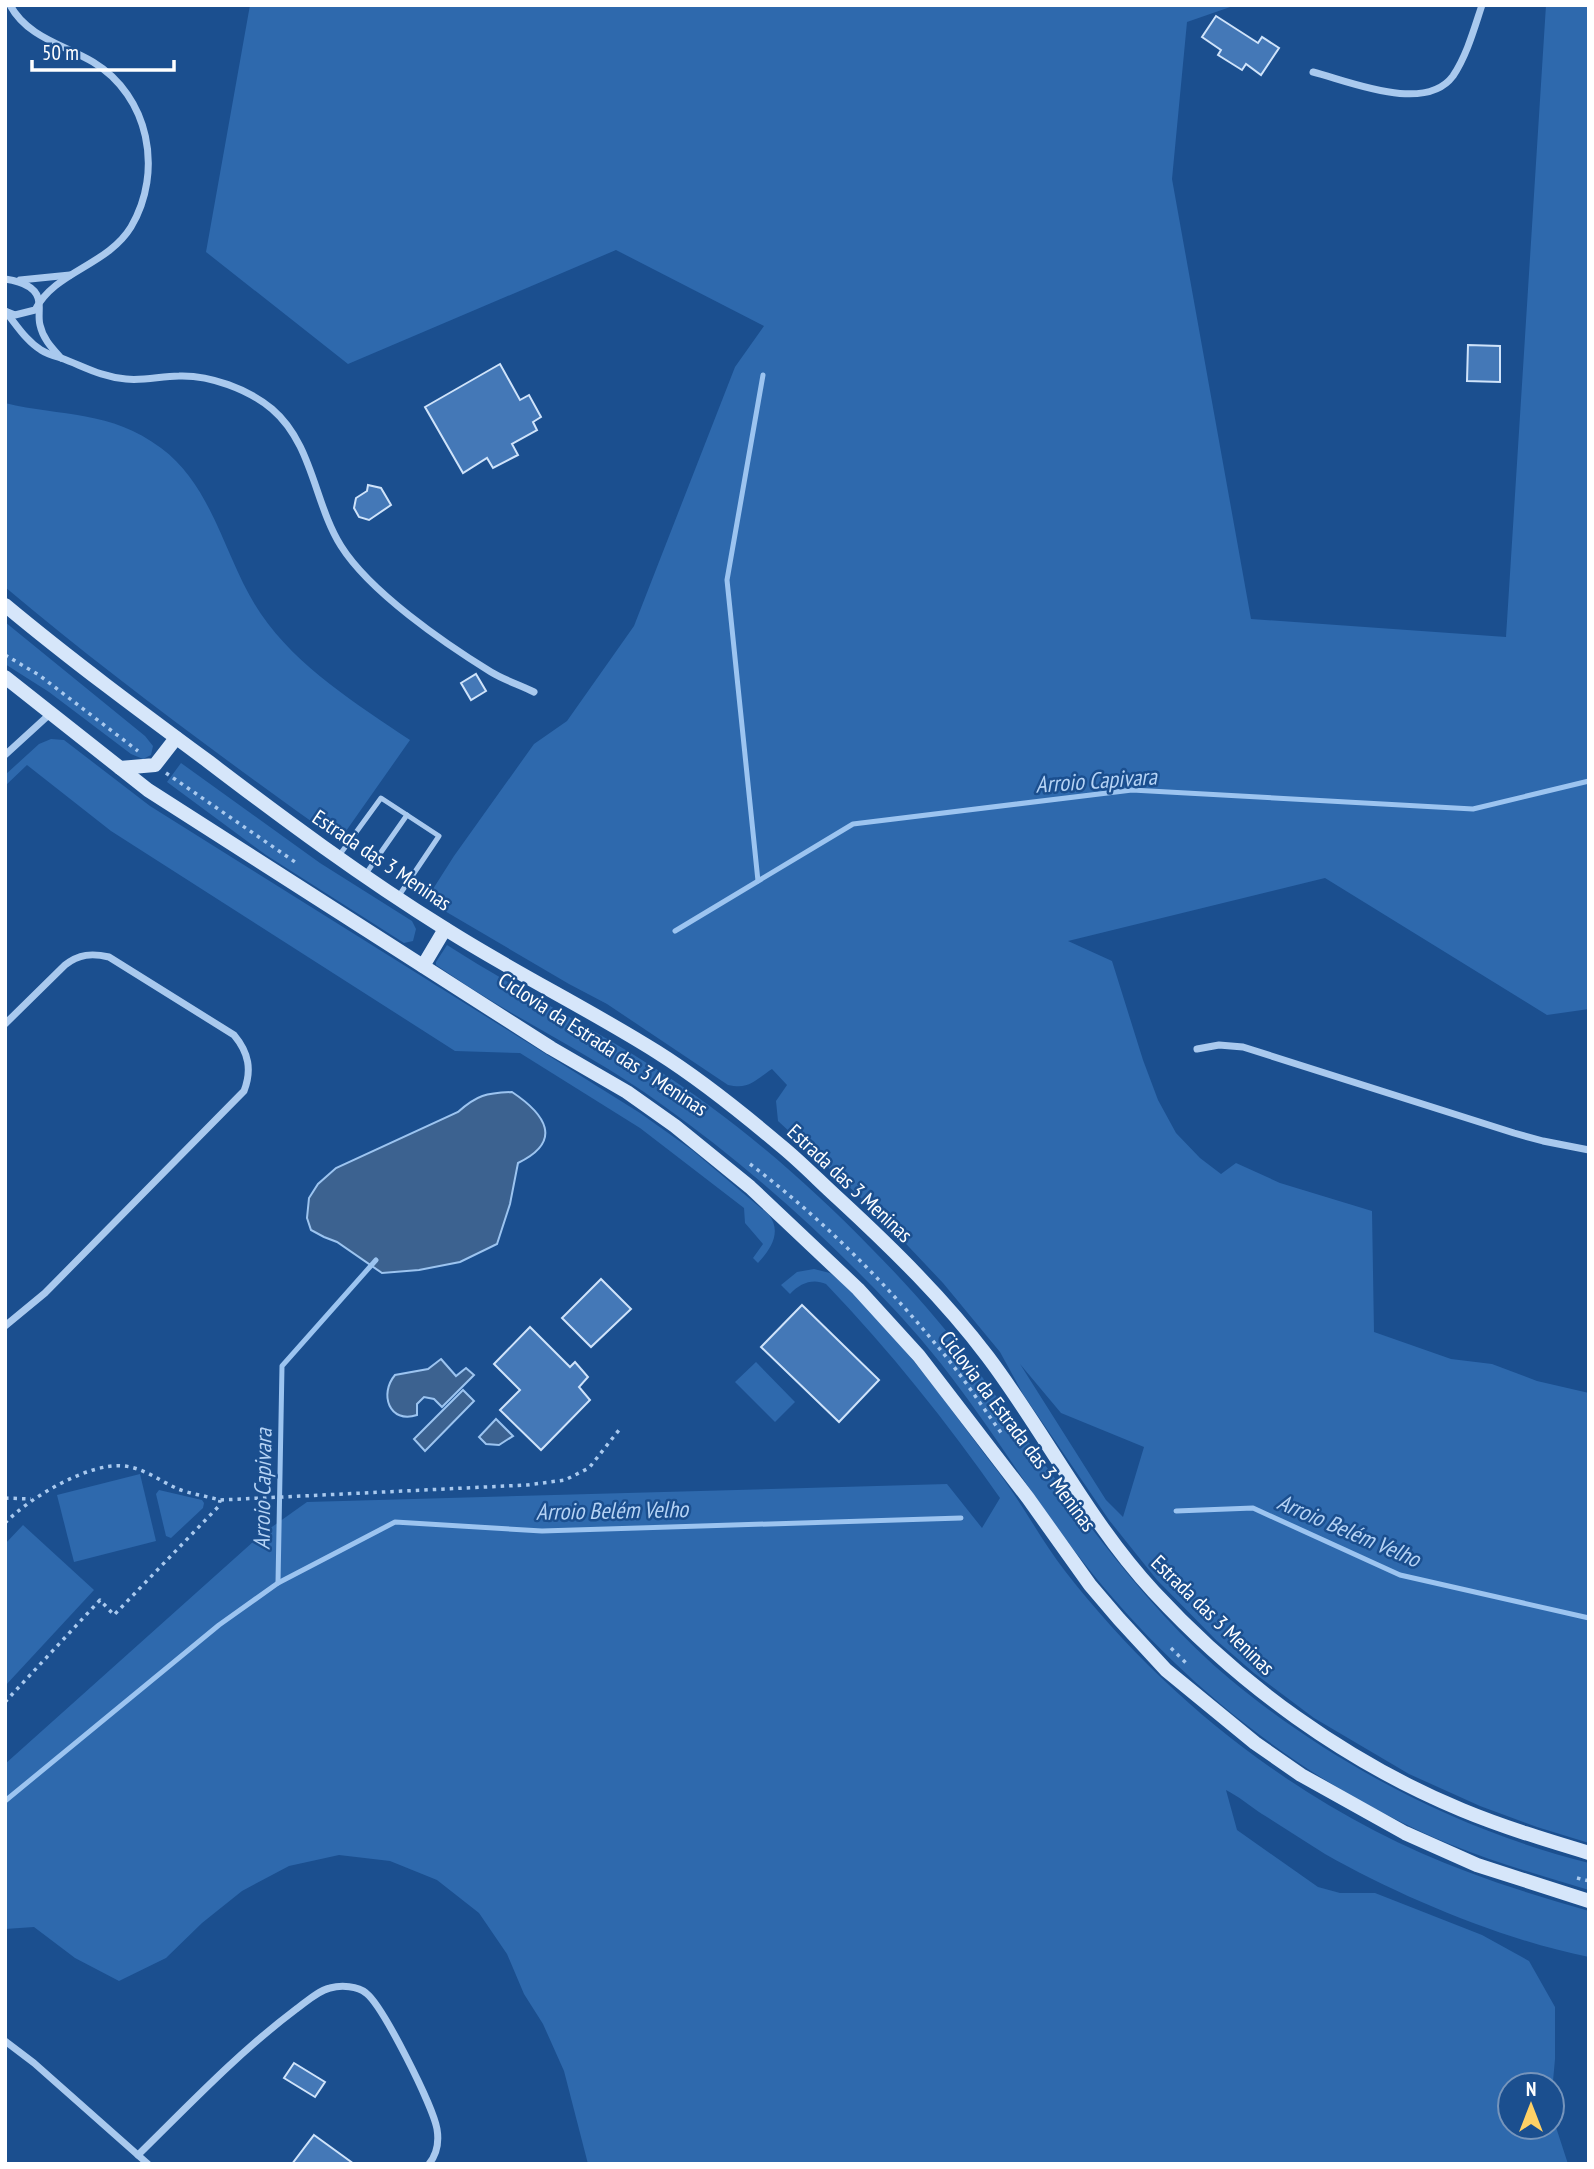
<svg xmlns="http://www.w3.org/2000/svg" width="1594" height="2169" font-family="'PT Sans Narrow',sans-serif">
<rect width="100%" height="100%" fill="#1b4f8f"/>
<g fill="#2e69ad" fill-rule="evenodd">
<path d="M250,5H1236L1187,22L1172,179L1251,619L1506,637L1546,5H1589V1009L1547,1015L1325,878L1068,941L1112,961L1143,1060L1158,1100L1176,1133L1200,1158L1221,1174L1236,1163L1280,1183L1372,1211L1374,1332L1451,1359L1492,1364L1537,1381L1589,1393V1843L1537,1827L1480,1806L1409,1774L1314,1718L1254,1673L1217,1641L1157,1580L1109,1520L1023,1394L1000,1352L943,1283L875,1211L778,1121L776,1101L787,1085L772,1069C755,1080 750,1090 728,1085L607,1004L569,984L426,900L454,856L534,744L567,721L634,626L735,367L764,326L616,250L348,364L206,252ZM1020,1364L1061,1413L1144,1447L1123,1517L1106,1500Z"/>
<path d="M5,403C62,417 111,410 161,448C215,488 225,562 261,614C297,667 358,705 410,740L339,841C225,760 112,677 5,587Z"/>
<polygon points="5,622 145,736 153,746 151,755 143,759 131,754 49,692 5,664"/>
<path d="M51,739L64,740L150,806L640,1113L692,1150L769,1215C782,1232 771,1249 758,1263L753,1258L763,1244L745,1223L744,1208L640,1128L520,1053L455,1051L111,831L27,765L5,786V775L39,744Z"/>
<polygon points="181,763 320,863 412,921 416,929 413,941 404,943 266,855 167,782"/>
<path d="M447,945C514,988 586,1024 653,1067C733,1118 806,1181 872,1249C911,1288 947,1330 980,1374C1021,1430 1060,1488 1103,1543C1141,1592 1184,1641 1231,1680C1332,1764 1460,1831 1589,1863V1890C1543,1876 1496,1863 1452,1845C1308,1786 1180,1685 1084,1563C1037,1504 998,1438 952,1378C925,1342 894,1308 862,1276C800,1213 733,1155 661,1104C610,1067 554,1038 500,1006C478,993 457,979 436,965V962Z"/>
<path d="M814,1269L830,1273L841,1282C890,1327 931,1382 971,1436C983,1453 997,1469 1009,1487C1028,1514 1044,1544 1065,1571C1168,1704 1309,1813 1468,1872C1507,1887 1548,1899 1589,1911V1957C1503,1940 1401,1897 1325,1854C1304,1841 1283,1827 1262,1814C1250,1806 1238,1796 1226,1790L1237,1830L1318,1887L1340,1893H1375L1482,1935L1529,1961L1555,2007V2059L1552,2092V2085H1510V2127H1552V2115L1568,2164H588L564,2071L543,2024L524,1994L507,1954L479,1913L437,1880L390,1861L339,1855L289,1866L242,1891L202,1923L166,1958L119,1981L75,1958L34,1927L5,1929V1764L262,1534L307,1502L947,1484L982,1528L1000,1498C947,1422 890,1351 826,1284C813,1278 800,1283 790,1294L781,1285L797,1272Z"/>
<polygon points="756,1362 795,1402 775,1422 735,1382"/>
<polygon points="140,1474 156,1541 74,1562 57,1495"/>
<polygon points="159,1490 202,1500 204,1503 203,1508 171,1538 166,1536 156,1494"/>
<polygon points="23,1525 94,1590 5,1686 5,1544"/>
</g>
<g fill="#3c6290" stroke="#9cc4f0" stroke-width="2">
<path d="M512,1092C545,1114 564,1141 518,1163L510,1204L497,1244L460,1262L419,1270L382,1273L337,1242L324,1237L311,1230L307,1218L309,1198L318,1184L336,1168L458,1112C477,1095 486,1093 512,1092Z"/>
<path d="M441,1359L456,1376L466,1368L474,1375L442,1407L434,1399L424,1397L417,1404V1415C389,1424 379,1394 395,1375L428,1369Z"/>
<polygon points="463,1390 474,1401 425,1451 414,1439"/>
<polygon points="496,1419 513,1436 499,1445 486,1444 479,1437"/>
</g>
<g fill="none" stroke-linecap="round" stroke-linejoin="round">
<g stroke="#9cc4f0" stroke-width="5">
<polyline points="758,881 727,580 763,375"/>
<polyline points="675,931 853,824 1132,790 1473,809 1589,781"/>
<polyline points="1176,1511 1253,1508 1400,1575 1589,1618"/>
<polyline points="278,1583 395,1522 542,1531 961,1518"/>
<polyline points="5,1801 219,1625 278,1583 282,1366 376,1260"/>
</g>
</g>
<g fill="#4478b7" stroke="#cfe3fa" stroke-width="2">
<polygon points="1216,16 1258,43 1262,37 1279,48 1261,75 1246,64 1242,70 1218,55 1221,50 1202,37"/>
<polygon points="1468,345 1500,346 1500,382 1467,381"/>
<polygon points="500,364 520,400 529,395 541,417 533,422 537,430 512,444 518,455 493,468 487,458 463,473 425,407"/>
<polygon points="368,485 381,488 391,505 369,520 359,517 354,508 356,498 367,491"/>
<polygon points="476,674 486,691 471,700 461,683"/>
<polygon points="601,1279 631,1309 591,1347 562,1318"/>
<polygon points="802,1305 879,1380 839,1422 761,1347"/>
<polygon points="530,1327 570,1367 575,1362 588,1377 579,1387 590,1400 541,1450 500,1410 520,1390 494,1364"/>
<polygon points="294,2063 325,2082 315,2097 284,2078"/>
<polygon points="314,2135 354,2164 292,2164"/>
</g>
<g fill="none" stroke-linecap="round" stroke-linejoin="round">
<g stroke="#a9c9ee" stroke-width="3.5" stroke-dasharray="3.5 5" stroke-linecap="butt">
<polyline points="5,655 39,675 138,751"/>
<polyline points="166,773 295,862"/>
<path d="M750,1164C820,1217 883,1280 938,1347C961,1374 981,1405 1002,1434"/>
<polyline points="5,1498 31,1499"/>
<path d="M5,1523C29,1498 89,1462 124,1466C144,1468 160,1481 178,1489C191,1494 206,1496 220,1500L527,1485L565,1480L589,1468L619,1430"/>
<polyline points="1171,1648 1188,1665"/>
<polyline points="5,1702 100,1600 114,1615 219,1506 220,1500"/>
<polyline points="1577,1878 1589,1881"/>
</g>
<g stroke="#a9c9ee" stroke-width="5">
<polyline points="338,857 381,798 439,836 398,897"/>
<polyline points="365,875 407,815"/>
</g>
<g stroke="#a9c9ee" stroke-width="7">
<path d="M1313,72C1349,81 1425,114 1453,76C1467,55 1474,29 1482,5"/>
<path d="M5,279C19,281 38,286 39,303C40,310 38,318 40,325C43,339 52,348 61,358"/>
<polyline points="20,280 70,275"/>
<path d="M5,311C16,324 26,341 41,350C47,354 54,356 61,358C83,366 101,377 126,379C144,381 161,376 179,376C210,375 248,389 272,409C313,444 314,503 341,546C370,592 444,643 491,672C504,680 520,685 534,692"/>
<path d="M5,311L15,315L35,310C55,271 107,266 131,227C164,171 149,96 93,62C64,45 27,37 10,5"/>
<polyline points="5,755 51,713"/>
<path d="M5,1024L65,965C79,954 92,953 109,957L234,1035C249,1053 252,1070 244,1091L45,1293L5,1326"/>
<polyline points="1197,1049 1219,1045 1243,1047 1514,1133 1543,1141 1589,1150"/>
<polyline points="5,2041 34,2063 148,2164"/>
<path d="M138,2155C189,2105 238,2053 295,2010C305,2003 317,1991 330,1988C341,1985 358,1986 366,1993C383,2006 433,2106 437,2129C439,2141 437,2154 429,2164"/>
</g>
<g stroke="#d6e6fa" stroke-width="14">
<path d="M5,605C71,660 140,711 209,762C285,820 362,877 444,928C513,972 587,1008 657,1052C700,1079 741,1112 780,1145C801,1162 820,1182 840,1200C893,1249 945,1300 988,1357C1046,1434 1089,1522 1154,1592C1239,1684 1346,1762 1462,1810C1503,1827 1546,1840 1589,1853"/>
<polyline points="5,677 148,790 551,1048 627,1092 675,1126 750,1187 858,1289 919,1356 1028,1498 1090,1585 1119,1619 1166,1670 1255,1743 1301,1775 1405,1833 1477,1865 1589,1901"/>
<polyline points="120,768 155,765 176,738"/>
<polyline points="423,966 445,929"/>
</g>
</g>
<g text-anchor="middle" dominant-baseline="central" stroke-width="5" stroke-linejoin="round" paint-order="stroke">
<g font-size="21" fill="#fff" stroke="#1b4f8f">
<text transform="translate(382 860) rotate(34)">Estrada das 3 Meninas</text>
<text transform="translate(603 1044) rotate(33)">Ciclovia da Estrada das 3 Meninas</text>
<text transform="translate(850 1183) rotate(43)">Estrada das 3 Meninas</text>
<text transform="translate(1018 1431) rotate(53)">Ciclovia da Estrada das 3 Meninas</text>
<text transform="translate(1213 1615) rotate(44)">Estrada das 3 Meninas</text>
</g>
<g font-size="23" font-style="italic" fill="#b5d3f5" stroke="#1b4f8f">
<text transform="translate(1096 780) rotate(-4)">Arroio Capivara</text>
<text transform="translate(262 1489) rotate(-89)">Arroio Capivara</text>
<text transform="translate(612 1510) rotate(-1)">Arroio Belém Velho</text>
<text transform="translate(1349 1530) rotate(23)">Arroio Belém Velho</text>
</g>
</g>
<rect width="1594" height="2169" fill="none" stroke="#ffffff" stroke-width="14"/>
<g transform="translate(1531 2106)"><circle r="33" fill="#1b4f8f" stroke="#7695bc" stroke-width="2"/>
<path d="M0-5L12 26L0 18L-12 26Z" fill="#ffd166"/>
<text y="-10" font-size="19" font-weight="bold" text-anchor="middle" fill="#ffffff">N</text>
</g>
<path d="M32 60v10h142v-10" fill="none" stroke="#ffffff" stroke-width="3.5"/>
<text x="42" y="60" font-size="21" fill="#ffffff" stroke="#1b4f8f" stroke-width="5" paint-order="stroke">50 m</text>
</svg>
